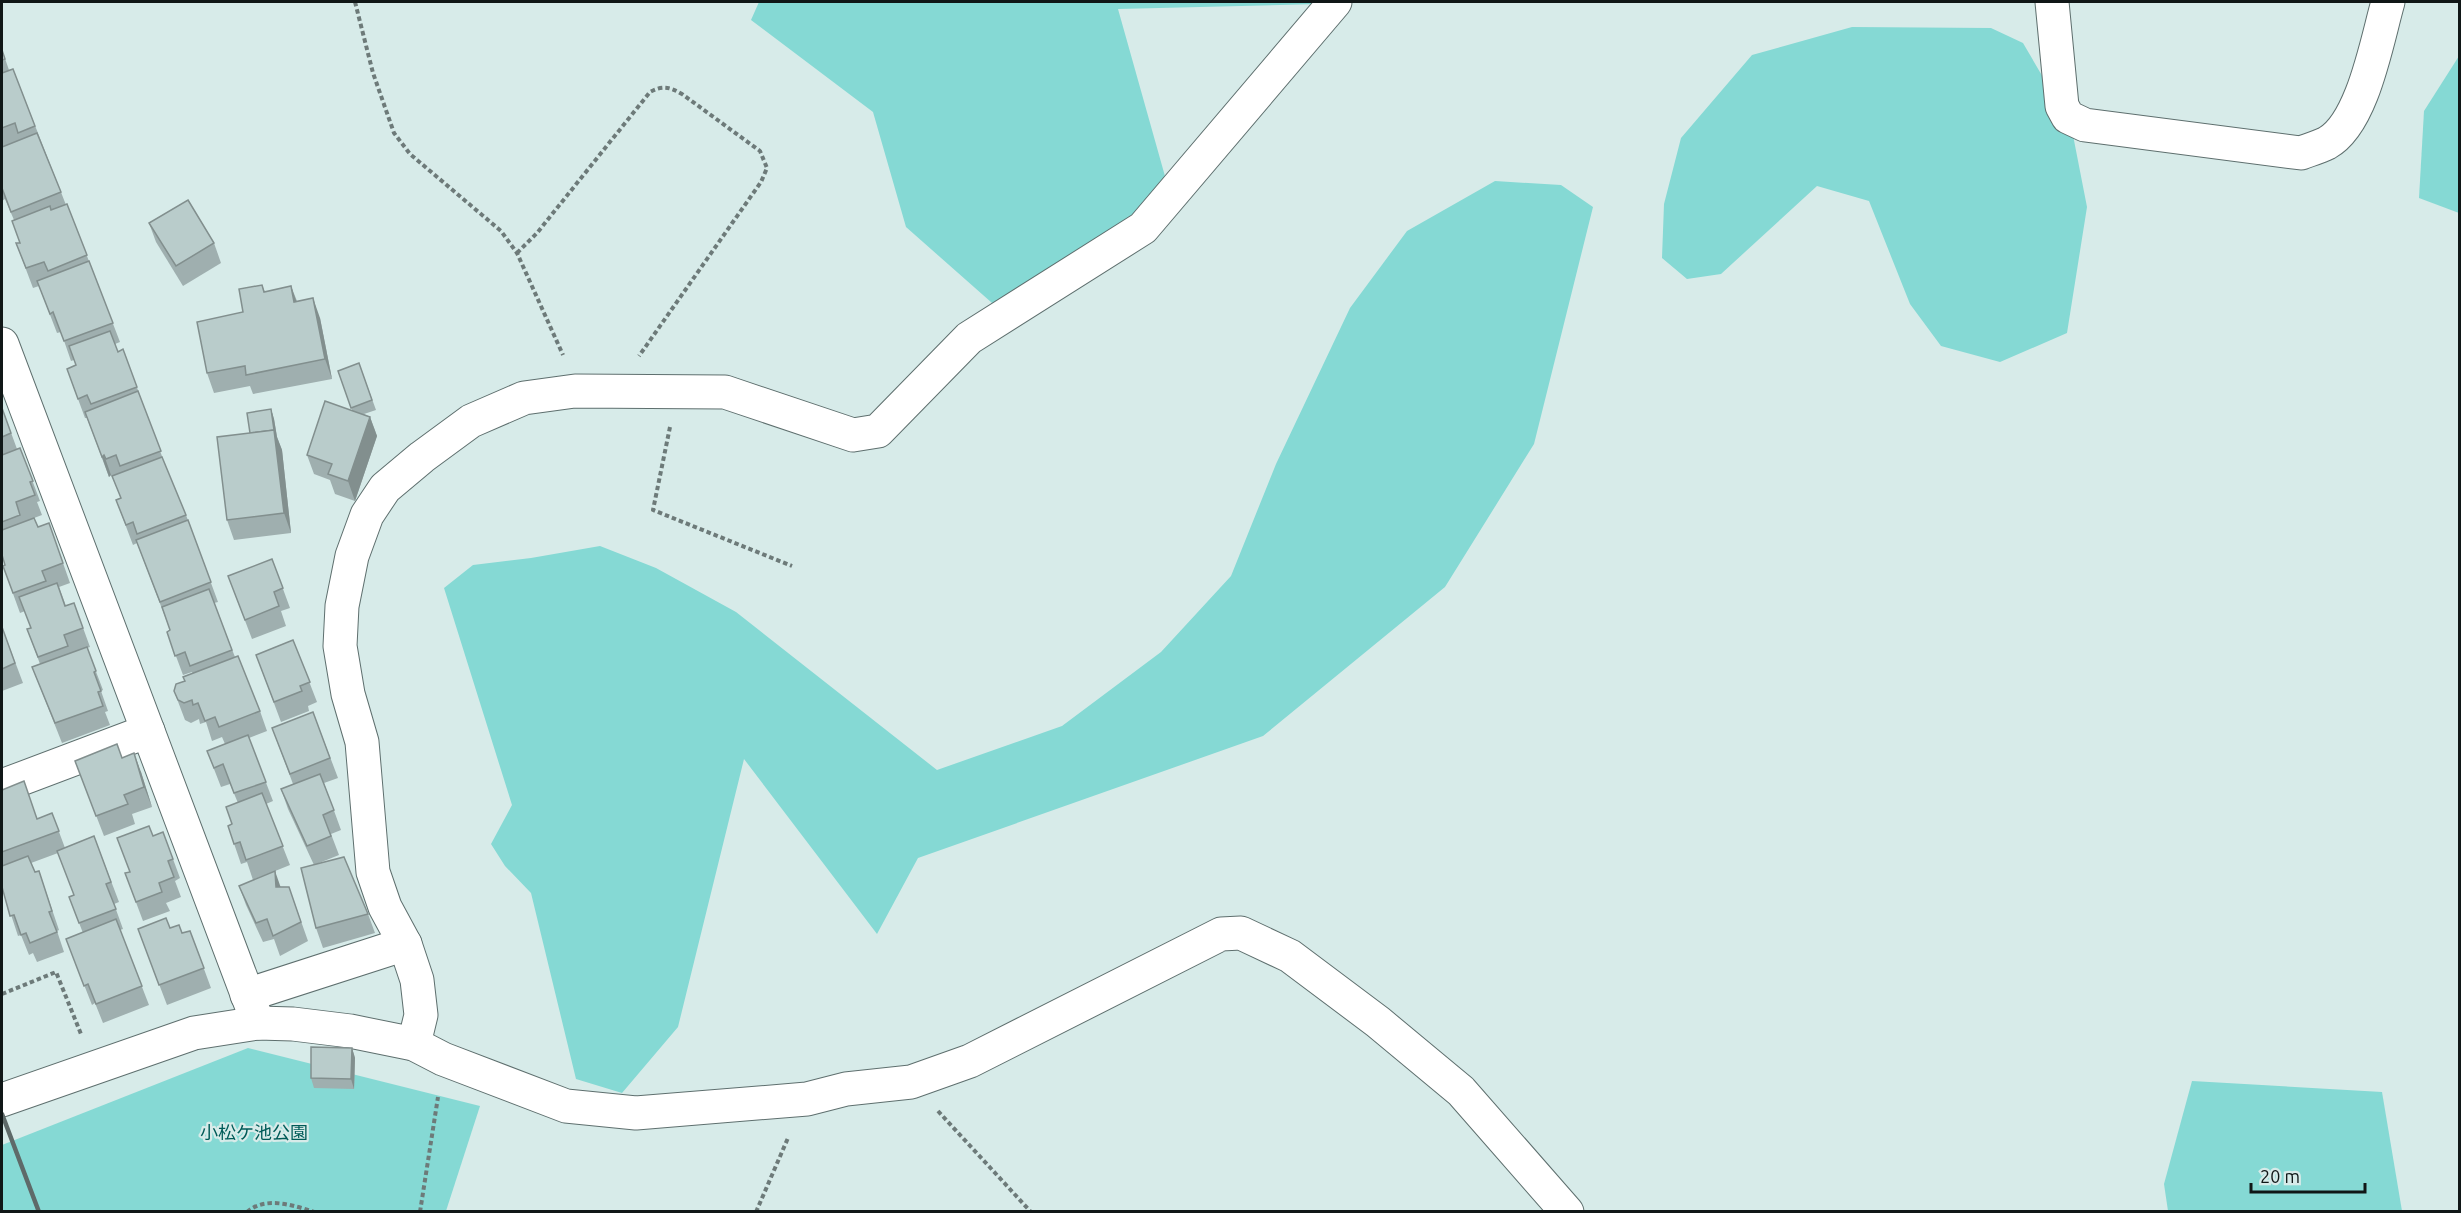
<svg xmlns="http://www.w3.org/2000/svg" width="2461" height="1213" font-family="Ubuntu,'Noto Sans JP',sans-serif">
<rect width="100%" height="100%" fill="#d7ebe9"/>
<g fill="#85d9d4">
<polygon points="759,2 1320,2 1319,4 1118,9 1170,194 1000,310 906,227 873,112 751,20"/>
<polygon points="1852,27 1991,28 2023,43 2071,125 2087,207 2067,333 2000,362 1941,346 1910,304 1869,201 1817,186 1721,274 1687,279 1662,258 1664,204 1681,138 1752,55"/>
<polygon points="2459,56 2460,213 2459,213 2419,198 2424,111"/>
<polygon points="1495,181 1561,185 1593,207 1534,444 1445,587 1263,736 918,858 877,934 744,759 678,1027 622,1093 576,1079 531,893 505,866 491,844 512,805 444,588 473,565 531,558 600,546 656,568 736,612 937,770 1062,726 1161,652 1231,576 1276,464 1350,308 1407,231"/>
<polygon points="248,1048 480,1106 446,1211 2,1212 2,1145"/>
<polygon points="2192,1081 2382,1092 2402,1211 2168,1211 2164,1184"/>
</g>
<g fill="none" stroke-linecap="round" stroke-linejoin="round">
<g stroke="#5e6f6e" stroke-width="35">
<g id="minor">
<path d="M2052,2L2062,106L2068,117L2085,125L2301,153C2309,150 2319,147 2327,143C2363,123 2377,40 2388,2"/>
<polyline points="2,344 258,1023"/>
<polyline points="2,786 148,731"/>
<polyline points="247,995 405,944"/>
<polyline points="414,1044 421,1015 417,980 405,944 385,907 373,872 362,742 348,694 340,646 342,606 352,556 367,515 385,488 422,457 471,421 524,398 575,391 725,392 853,435 878,431 969,338 1143,228 1335,2"/>
<polyline points="2,1100 194,1033 258,1023 293,1024 350,1031 414,1044 443,1059 566,1106 636,1113 807,1099 846,1089 911,1082 970,1061 1221,934 1241,933 1290,956 1378,1022 1461,1091 1567,1212"/>
</g>
</g>
<g stroke="#6d7a79" stroke-width="4" stroke-dasharray="4.5 3" stroke-linecap="butt">
<polyline points="355,2 373,73 394,133 410,154 501,231 517,253 563,355"/>
<path d="M517,253L537,233L650,92C663,85 670,87 682,94L760,151L767,168L761,182L639,356"/>
<polyline points="670,427 653,510 792,566"/>
<polyline points="2,994 56,972 81,1034"/>
<polyline points="938,1111 1031,1212"/>
<path d="M247,1212C265,1196 293,1205 314,1212"/>
<polyline points="420,1212 438,1097"/>
<polyline points="756,1212 788,1138"/>
</g>
<use href="#minor" stroke="#fff" stroke-width="33"/>
<polyline stroke="#5e6a69" stroke-width="4.5" points="2,1114 39,1212"/>
</g>
<g fill="#9fafaf">
<polygon points="2,50 9,70 13,69 66,205 67,204 120,342 115,344 118,352 123,349 167,470 186,515 218,602 214,603 235,657 260,711 267,731 249,738 273,801 266,804 290,865 253,880 247,862 241,864 228,826 232,824 238,803 230,784 221,787 207,751 225,744 222,737 212,741 206,722 200,724 199,719 191,723 185,720 174,691 193,674 192,672 183,675 167,632 170,630 167,622 137,543 133,545 116,500 121,498 113,479 111,475 109,477 87,418 85,418 67,369 76,365 74,360 71,361 61,332 57,333 39,286 33,288 16,243 20,243 14,220 5,199 2,201"/>
<polygon points="149,223 214,243 221,263 183,286 156,242"/>
<polygon points="262,285 265,292 291,286 297,301 320,318 332,379 253,394 250,386 214,393 207,373 243,312"/>
<polygon points="359,363 376,410 364,414 370,417 377,436 355,501 335,494 330,480 314,474 307,455 352,410 338,371"/>
<polygon points="2,408 17,449 20,448 40,501 37,502 42,515 34,518 38,527 49,523 70,583 59,587 66,606 74,603 90,647 87,648 103,690 101,691 108,711 105,712 110,725 62,743 32,667 40,664 27,629 31,628 25,611 20,613 3,566 5,565 2,555"/>
<polygon points="271,409 274,419 277,437 282,450 291,533 234,540 227,520"/>
<polygon points="272,559 290,608 281,611 286,626 252,639 228,576"/>
<polygon points="2,627 23,683 2,691"/>
<polygon points="293,640 317,702 308,706 309,711 281,722 256,655"/>
<polygon points="313,712 338,778 324,783 341,830 331,834 339,855 319,863 368,914 375,933 323,948 316,928 314,865 288,809 281,789 293,784 272,728"/>
<polygon points="122,758 141,772 152,807 132,814 135,824 104,836 75,761"/>
<polygon points="2,790 37,819 52,813 65,848 94,836 119,902 114,904 123,929 120,930 149,1005 103,1023 95,1003 92,1005 66,939 83,933 69,897 74,895 58,853 31,863 35,872 39,871 59,930 57,931 64,952 37,962 33,953 29,955 21,935 18,936 2,887"/>
<polygon points="163,832 180,878 175,881 181,897 166,903 170,911 143,921 125,873 129,872 153,836"/>
<polygon points="239,886 289,887 308,941 280,956 274,939 263,942 246,905"/>
<polygon points="170,928 182,933 190,931 211,988 167,1005 138,929"/>
<polygon points="352,1048 355,1058 354,1089 314,1088 311,1078"/>
</g>
<g fill="#828f8e">
<polygon points="291,286 298,306 294,302"/>
<polygon points="313,298 320,318 332,379 325,359"/>
<polygon points="271,409 274,419 277,437 282,450 291,533 284,513"/>
<polygon points="370,417 377,436 355,501 348,481"/>
<polygon points="104,455 111,475 109,477 102,457"/>
<polygon points="134,753 141,772 152,807 144,787"/>
<polygon points="275,871 282,891 276,887"/>
<polygon points="352,1048 355,1058 354,1089 351,1079"/>
</g>
<g fill="#b9cccb" stroke="#828f8e" stroke-width="1.5">
<polygon points="2,50 5,59 2,60"/>
<polygon points="13,69 35,126 18,133 15,123 2,128 2,73"/>
<polygon points="37,133 61,192 11,212 2,188 2,147"/>
<polygon points="188,200 214,243 176,266 149,223"/>
<polygon points="67,204 87,255 48,271 44,262 26,268 16,243 20,243 12,221 50,206 51,210"/>
<polygon points="89,261 113,323 64,341 53,312 50,314 37,281"/>
<polygon points="262,285 264,292 291,286 294,302 313,298 325,359 246,375 245,366 207,373 197,322 243,312 239,289"/>
<polygon points="110,331 118,352 123,349 137,387 91,404 87,395 78,399 67,369 76,365 69,346"/>
<polygon points="359,363 372,400 351,408 338,371"/>
<polygon points="138,391 161,451 120,466 116,455 106,459 104,455 102,457 85,412"/>
<polygon points="325,401 370,417 348,481 328,474 332,464 307,455"/>
<polygon points="2,408 11,433 2,437"/>
<polygon points="271,409 274,430 250,433 247,413"/>
<polygon points="274,430 284,513 227,520 217,437"/>
<polygon points="20,448 33,481 30,482 35,495 16,502 20,515 2,522 2,455"/>
<polygon points="162,457 186,515 137,534 133,522 126,525 116,500 121,498 112,476"/>
<polygon points="34,518 38,527 49,523 63,563 42,571 46,581 13,593 3,566 5,565 2,555 2,530"/>
<polygon points="188,520 211,582 160,602 136,540"/>
<polygon points="272,559 283,588 274,592 279,606 245,620 228,576"/>
<polygon points="57,583 65,606 74,603 83,628 64,635 68,646 38,657 27,629 31,628 19,597"/>
<polygon points="209,589 232,650 190,666 185,652 175,656 167,632 170,630 162,607"/>
<polygon points="2,627 15,663 2,669"/>
<polygon points="293,640 310,682 300,686 302,691 274,702 256,655"/>
<polygon points="87,647 96,671 94,672 101,691 98,692 103,706 55,723 32,667"/>
<polygon points="238,656 260,711 219,727 215,717 205,721 198,703 193,705 192,700 184,703 178,700 174,691 176,684 185,681 183,677"/>
<polygon points="313,712 330,758 290,774 272,728"/>
<polygon points="248,735 266,782 234,793 223,764 214,768 207,751"/>
<polygon points="117,744 122,758 134,753 144,787 124,795 128,804 96,816 75,761"/>
<polygon points="320,774 334,810 323,815 331,836 307,846 281,789"/>
<polygon points="24,781 37,819 52,813 59,831 2,852 2,790"/>
<polygon points="262,793 283,846 246,860 240,842 234,844 228,826 232,824 226,807"/>
<polygon points="149,826 153,836 163,832 173,859 168,861 174,877 159,883 162,892 136,902 125,873 130,872 117,838"/>
<polygon points="94,836 111,882 106,884 116,909 79,923 69,897 74,895 57,851"/>
<polygon points="28,856 35,872 39,871 52,911 49,912 57,932 30,943 26,933 21,935 14,915 10,916 2,887 2,866"/>
<polygon points="344,857 368,914 316,928 301,868"/>
<polygon points="275,871 276,887 289,887 301,922 273,936 267,919 256,923 239,886"/>
<polygon points="166,918 170,928 179,925 182,933 190,931 204,968 159,985 138,929"/>
<polygon points="116,919 142,986 96,1004 88,984 84,986 66,939"/>
<polygon points="311,1047 352,1048 351,1079 311,1078"/>
</g>
<g text-anchor="middle" dominant-baseline="central" stroke-width="4.5" stroke-linejoin="round" paint-order="stroke">
<g font-size="18" fill="#005b58" stroke="#d7ebe9">
<text x="254" y="1132">小松ケ池公園</text>
</g>
</g>
<rect width="2461" height="1213" fill="none" stroke="#101717" stroke-width="6"/>
<path d="M2251 1183v9h114v-9" fill="none" stroke="#101717" stroke-width="3"/>
<text x="2260" y="1183" font-size="18" fill="#101717" stroke="#d7ebe9" stroke-width="4.5" paint-order="stroke">20 m</text>
</svg>
